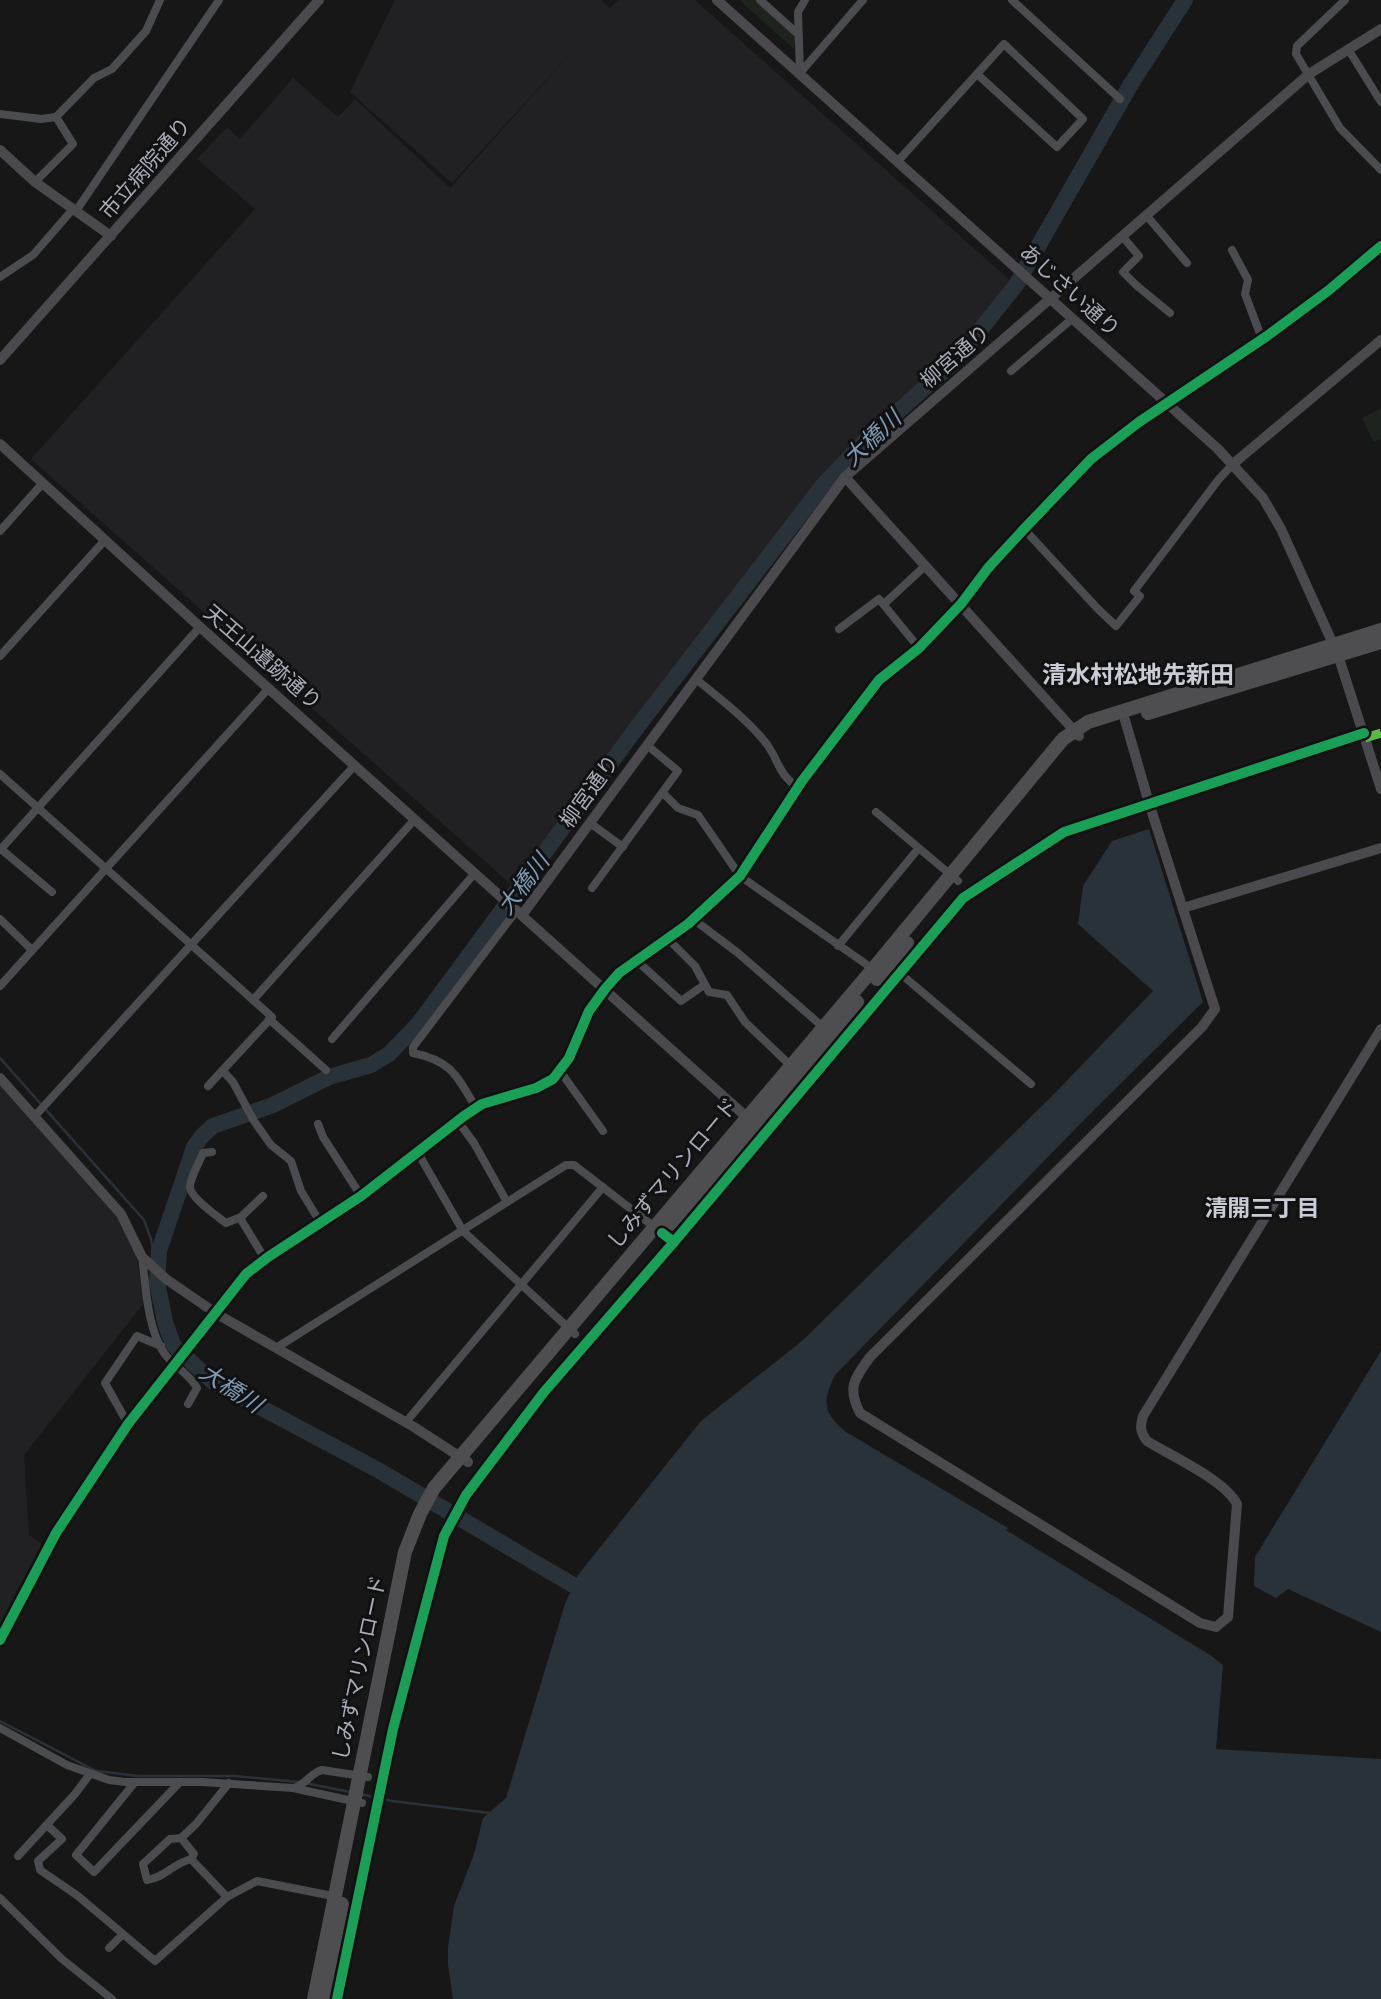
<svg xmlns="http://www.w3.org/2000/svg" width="1381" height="1999" font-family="Poppins,'Noto Sans JP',sans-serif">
<rect width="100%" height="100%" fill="#171717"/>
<g fill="#212123">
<polygon points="395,0 601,0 610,8 618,0 695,0 1014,284 988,327 824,475 515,888 31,459 255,209 197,159 227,127 240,139 293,78 338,117 355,99 450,188 579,44 452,183 350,92"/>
<polygon points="0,1085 114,1212 130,1239 137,1260 144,1303 24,1455 29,1535 45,1546 0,1624"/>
</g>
<g fill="#1d241e">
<polygon points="739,0 755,0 796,36 794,49"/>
<polygon points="1381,408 1381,439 1374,442 1362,418"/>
</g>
<g fill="#2a3239">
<path d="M1149,829L1203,1002L1084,1120L835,1375C822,1402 823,1413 846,1432L1008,1528L1006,1530L1210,1655L1223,1665L1216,1749L1381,1759V1999H453L448,1965V1947L454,1906L474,1854L483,1818L506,1798L565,1604L578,1575L701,1421L802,1341L1053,1095L1153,991L1078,924L1083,886L1112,841Z"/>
<polygon points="1381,1351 1381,1632 1288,1589 1276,1598 1254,1586 1255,1557"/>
</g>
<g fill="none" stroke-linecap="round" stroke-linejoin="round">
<g stroke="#2a3239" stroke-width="2.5">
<polyline points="0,1058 144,1220 151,1239 155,1264"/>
<polyline points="156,1274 157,1282"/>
<polyline points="0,1721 96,1771 138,1776 235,1776 299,1782"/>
<polyline points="305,1783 350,1792"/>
<polyline points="360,1794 392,1801 490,1813"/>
</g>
<polyline stroke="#2a3239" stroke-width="16" points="573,1585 378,1470 213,1382 173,1345 165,1322 157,1282 159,1251 194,1147 202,1136 213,1126 273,1105 329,1077 371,1065 389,1054 419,1023 638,726 824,484 866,440 958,358 1016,285 1131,84 1185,0"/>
<g stroke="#4b4c50" stroke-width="8">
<polyline points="760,0 798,34"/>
<polyline points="1012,0 1120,99"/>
<polyline points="1345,0 1297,46 1296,54 1340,128 1381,170"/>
<polyline points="1348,49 1381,102"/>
<polyline points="800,73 863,0"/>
<polyline points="800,73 798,12 805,0"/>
<polyline points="0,114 41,119 56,117 94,78 112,69 146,31 160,0"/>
<polyline points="898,161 1004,44 1083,119 1057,147 977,74"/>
<polyline points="35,182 73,144 56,117"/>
<polyline points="76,211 219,0"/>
<polyline points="1146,215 1187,263"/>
<polyline points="1122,236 1139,256 1123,272 1136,285 1170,313"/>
<polyline points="1232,250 1248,280 1245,294 1262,339"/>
<polyline points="0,277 33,255 73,209"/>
<polyline points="1011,371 1073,318"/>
<polyline points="1024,529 1097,608 1116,626 1140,596 1134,591 1219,479 1233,464"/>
<polyline points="0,531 42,484"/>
<polyline points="884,604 925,566"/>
<polyline points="839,629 879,599 919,648"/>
<polyline points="0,656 105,540"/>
<path d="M696,679C720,699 746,718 766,743C780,762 776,771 798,788"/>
<polyline points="0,774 272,1017 208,1086"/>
<polyline points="663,793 678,808 698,815 740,876 873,969"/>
<polyline points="876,812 958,881"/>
<polyline points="590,823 623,847"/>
<polyline points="1,849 52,892"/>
<polyline points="0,850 200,627"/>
<polyline points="592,888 678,771 647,745"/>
<polyline points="0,919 32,950"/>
<polyline points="693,919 738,953 823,1027"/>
<polyline points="667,938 695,966 709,992 727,995 745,1022 791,1066"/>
<polyline points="838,946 918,849"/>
<polyline points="636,960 681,1001 704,985"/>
<polyline points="889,964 1031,1084"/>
<polyline points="0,986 269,688"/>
<polyline points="253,1000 415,819"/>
<polyline points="269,1019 326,1070"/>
<polyline points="332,1039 475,873"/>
<polyline points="223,1071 233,1082 254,1121 271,1145 291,1161 301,1191 320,1222"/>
<polyline points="560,1071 603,1131"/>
<path d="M476,1108C457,1076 452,1061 413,1053V1047L517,910"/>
<polyline points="34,1117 355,765"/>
<polyline points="457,1120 474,1143 507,1202"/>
<polyline points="318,1124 323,1137 361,1196"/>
<path d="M212,1152L203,1153C199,1163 191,1176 190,1186C189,1197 217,1216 226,1223L241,1217L263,1196"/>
<polyline points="418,1153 463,1231 575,1334"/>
<polyline points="240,1218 265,1259"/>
<path d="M142,1257C146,1287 147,1327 164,1353C173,1366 190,1374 197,1388L188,1404"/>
<polyline points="276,1348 566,1165 574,1165 662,1233"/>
<polyline points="406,1422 603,1187"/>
<polyline points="128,1424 105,1383 137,1336 161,1346"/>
<polyline points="0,1640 56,1533 128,1424 246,1274 268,1257 361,1196 464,1116 482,1104 536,1088 553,1079 569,1058 589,1011 605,989 619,973 688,924 740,876 802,781 879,680 919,648 961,604 988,568 1024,529 1091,459 1139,422 1267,336 1329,290 1381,246"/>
<path d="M0,1728L67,1765L109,1780L125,1782H202L293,1788C305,1786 310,1773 322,1770L368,1777"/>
<polyline points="135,1782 76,1855 94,1872 180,1782"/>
<polyline points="293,1788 362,1803"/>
<path d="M47,1825L62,1839L38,1861L40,1870L78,1896L155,1961L227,1897L191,1859C172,1864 166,1877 147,1880L143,1864L170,1839L181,1838L196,1824L229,1783"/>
<polyline points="181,1838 194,1854 191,1859"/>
<polyline points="18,1856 75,1794 90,1774"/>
<polyline points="227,1897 257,1881 338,1897"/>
<polyline points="0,1898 62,1959 112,1999"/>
<polyline points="109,1948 122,1935"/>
</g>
<g stroke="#4a4a4e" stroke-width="10">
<polyline points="717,0 1218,449 1263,498 1281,529 1338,655 1381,789"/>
<polyline points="0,150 35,182 111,236"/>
<polyline points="0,360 319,0"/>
<polyline points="0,444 200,627 751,1121"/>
<polyline points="1233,464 1381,340"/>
<polyline points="845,477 1079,736"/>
<path d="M1125,720L1149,803L1215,1009L1202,1027L870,1357C854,1379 847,1388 860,1413L1200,1623L1216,1627L1228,1617L1237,1504C1225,1480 1171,1456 1147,1441C1140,1432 1140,1427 1143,1416L1381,1029"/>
<polyline points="1183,908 1381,848"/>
<polyline points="522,915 845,477 1309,74 1381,29"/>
<polyline points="0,1078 121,1214 142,1257 166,1279 217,1314 414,1427 468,1462"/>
</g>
<g stroke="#4e4e51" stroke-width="14">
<polyline points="1148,713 1381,642"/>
<polyline points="877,979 907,943"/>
<polyline points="669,1225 756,1126 857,1002"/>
<polyline points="314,1999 405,1552 420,1514 434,1488 873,969 1063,739 1088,722 1381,630"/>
<polyline points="326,1999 342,1904"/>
</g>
<polyline stroke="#58b947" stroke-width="9" stroke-dasharray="18 9" stroke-linecap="butt" points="1365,738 1381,733"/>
<g stroke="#111113" stroke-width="15">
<g id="cycleway">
<polyline points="674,1242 963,898 1064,832 1364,733"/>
<polyline points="0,1640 56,1533 128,1424 246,1274 268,1257 361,1196 464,1116 482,1104 536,1088 553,1079 569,1058 589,1011 605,989 619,973 688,924 740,876 802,781 879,680 919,648 961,604 988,568 1024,529 1091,459 1139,422 1267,336 1329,290 1381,246"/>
<polyline points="337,1999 393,1729 444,1536 466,1495 544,1392 674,1242 662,1233"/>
</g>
</g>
<use href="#cycleway" stroke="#1a9f57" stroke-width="10"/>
</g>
<g text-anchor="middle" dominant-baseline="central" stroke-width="6" stroke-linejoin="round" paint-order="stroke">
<g font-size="21" fill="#a8adb8" stroke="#111113">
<text transform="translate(145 168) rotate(-49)">市立病院通り</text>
<text transform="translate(1070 290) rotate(42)">あじさい通り</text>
<text transform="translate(955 356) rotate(-41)">柳宮通り</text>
<text transform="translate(263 657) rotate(41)">天王山遺跡通り</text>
<text transform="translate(589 791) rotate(-54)">柳宮通り</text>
<text transform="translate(672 1173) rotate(-50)">しみずマリンロード</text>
<text transform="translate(359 1668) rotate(-78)">しみずマリンロード</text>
</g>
<g font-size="23" font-style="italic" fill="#7f9bb3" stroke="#111113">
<text transform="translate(872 438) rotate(-43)">大橋川</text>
<text transform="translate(523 884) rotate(-53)">大橋川</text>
<text transform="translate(231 1388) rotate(33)">大橋川</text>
</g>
<g font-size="23" font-weight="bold" fill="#c9ccd4" stroke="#111113">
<text x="1262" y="1208">清開三丁目</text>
</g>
<g font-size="24" font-weight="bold" fill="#c9ccd4" stroke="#111113">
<text x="1138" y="674">清水村松地先新田</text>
</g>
</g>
</svg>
